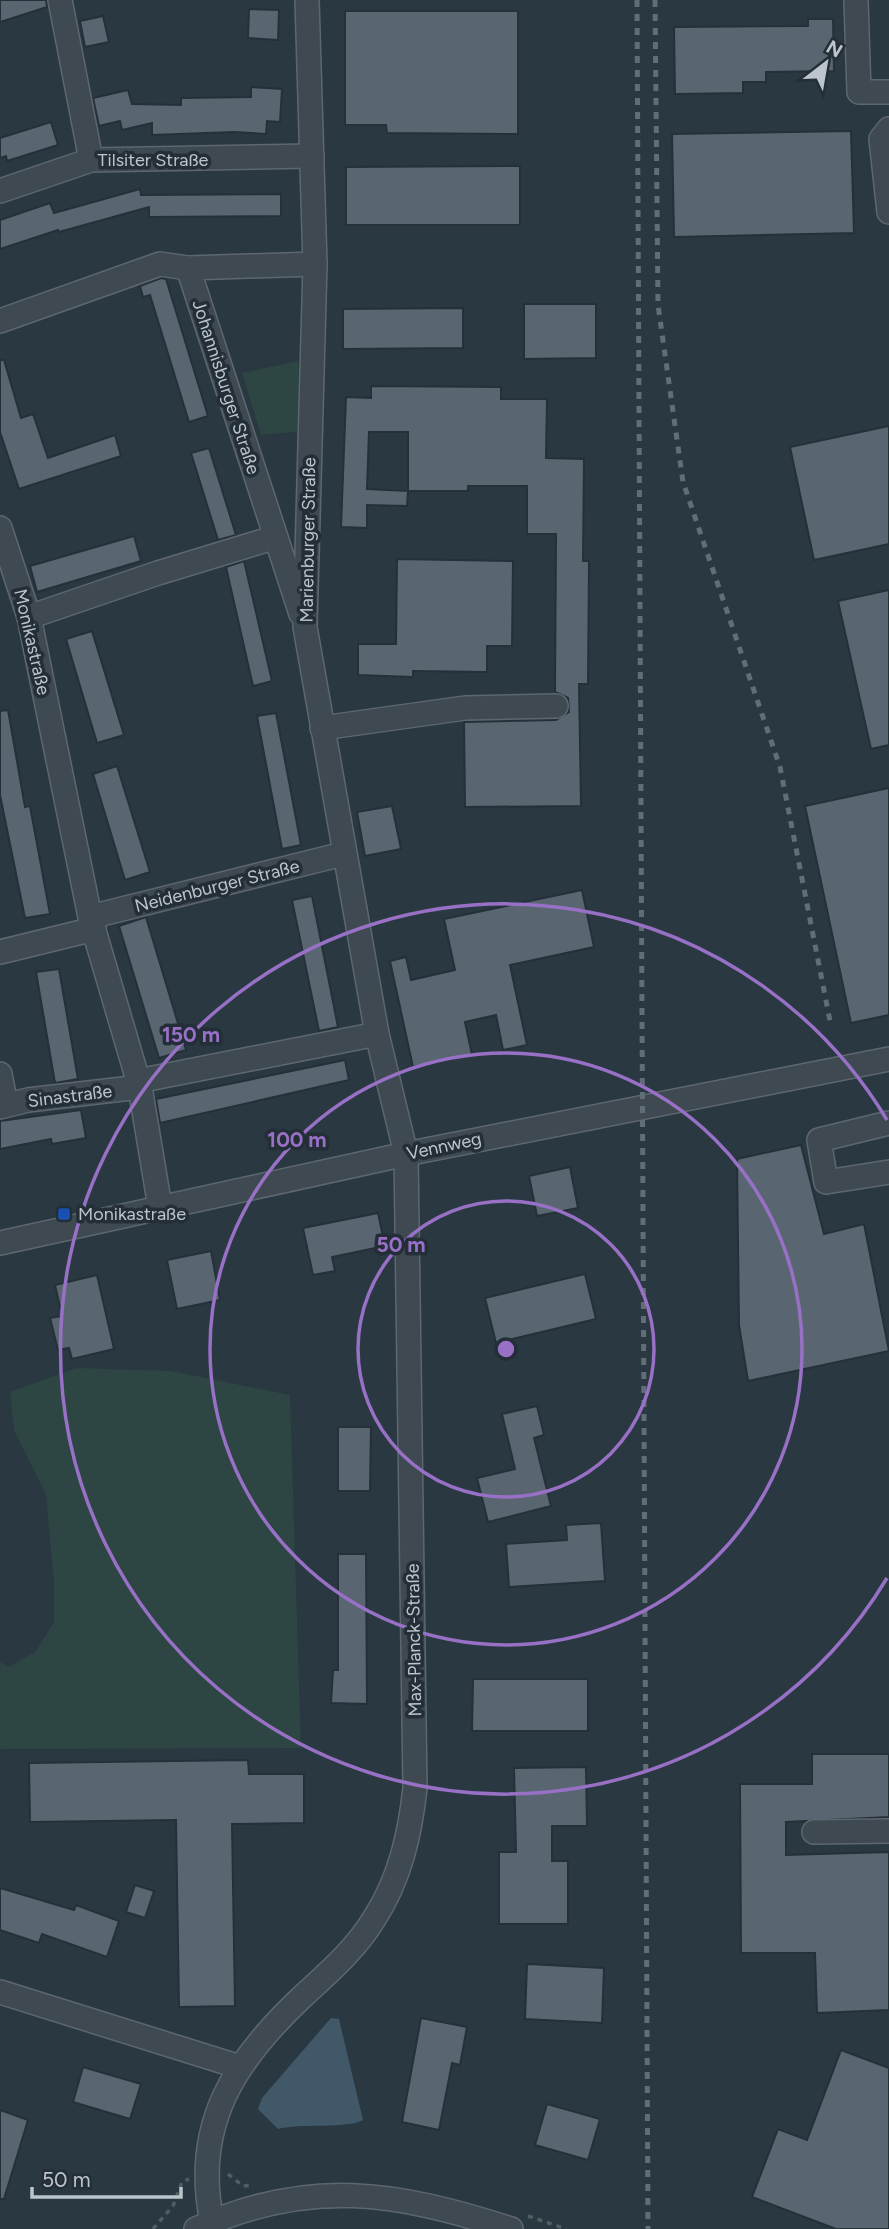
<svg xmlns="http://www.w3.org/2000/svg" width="889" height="2229" font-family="Figtree,sans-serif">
<rect width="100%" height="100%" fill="#2a3842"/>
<g fill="#2d4543">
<polygon points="298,361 305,431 261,435 242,373"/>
<polygon points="76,1368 171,1371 290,1395 301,1748 0,1749 0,1662 9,1667 36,1651 54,1622 54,1583 46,1495 14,1430 10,1392"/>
</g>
<path fill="#415869" d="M331,2018L339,2019L363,2120C349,2129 300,2123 278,2129L258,2109L262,2098Z"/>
<g fill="#596671" stroke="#253039" stroke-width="2" fill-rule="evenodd">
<polygon points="0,0 46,0 47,7 0,22"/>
<polygon points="249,9 279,10 278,40 248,38"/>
<polygon points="345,11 518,11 518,134 387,133 386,125 345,125"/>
<polygon points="103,16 109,42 85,47 80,21"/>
<polygon points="808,19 833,19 834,71 766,72 766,82 743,82 743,93 675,94 674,27 808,26"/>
<polygon points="251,87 282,89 280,122 267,121 266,134 234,132 152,135 152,123 122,130 120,121 99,126 93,98 128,90 132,104 181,105 181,98 251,97"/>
<polygon points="51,122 58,145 7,161 6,156 0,158 0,138"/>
<polygon points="851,131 854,233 674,237 672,134"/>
<polygon points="520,166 520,225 346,225 346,167"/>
<polygon points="140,189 141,195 281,194 281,216 149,217 149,207 59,232 58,230 0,249 0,220 50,203 54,213"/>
<polygon points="161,278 166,279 208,416 189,422 150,295 143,297 140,286"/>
<polygon points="524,304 596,304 596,358 524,359"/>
<polygon points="463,308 463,348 343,349 343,309"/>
<polygon points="0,360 4,360 21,418 33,414 48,458 115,435 121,456 19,489 0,432"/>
<path d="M371,386L501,387V399H547L546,458L584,459L583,561H589L588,684H579L581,806L465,807L464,722L556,720L569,712L568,698L555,692L556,534H527V486H468V491H408L407,506L367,505V528L341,527L346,397L371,398ZM369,432H408V491L367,489Z"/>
<polygon points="889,426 889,544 814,560 790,447"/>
<polygon points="209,448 236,535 218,540 191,453"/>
<polygon points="134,536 141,561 37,592 30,566"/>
<polygon points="397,559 513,561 512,646 487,646 487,672 413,671 413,677 358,675 358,644 396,644"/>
<polygon points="244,561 272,681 253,686 226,567"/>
<polygon points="889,590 889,745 871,749 838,601"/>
<polygon points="92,631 124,735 97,743 66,639"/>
<polygon points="8,710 25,807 30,806 50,914 25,918 0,795 0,711"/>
<polygon points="276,713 301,845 282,849 257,716"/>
<polygon points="117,766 150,872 125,880 93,774"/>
<polygon points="889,788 889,1015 851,1023 805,806"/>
<polygon points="392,806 401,849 365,856 357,812"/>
<polygon points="582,890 594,947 510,965 527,1045 503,1050 496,1015 465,1022 472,1055 413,1067 390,961 406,957 411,980 455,970 444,919"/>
<polygon points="312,896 338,1027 319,1031 292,900"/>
<polygon points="146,917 186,1050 159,1058 119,926"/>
<polygon points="59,969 78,1079 55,1083 36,972"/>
<polygon points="345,1060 349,1080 160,1123 156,1099"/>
<polygon points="81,1110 86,1138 52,1144 51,1139 0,1149 0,1121"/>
<polygon points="801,1145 824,1234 864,1224 889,1351 748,1381 739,1325 737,1159"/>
<polygon points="570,1167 578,1208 537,1216 529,1176"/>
<polygon points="378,1213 385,1246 332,1257 335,1271 313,1275 303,1228"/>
<polygon points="211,1251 220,1300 177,1309 167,1260"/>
<polygon points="585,1274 596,1319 496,1343 485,1298"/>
<polygon points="97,1275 114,1349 72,1359 69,1348 58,1350 50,1318 62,1316 55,1285"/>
<polygon points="537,1406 544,1435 534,1438 551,1506 488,1522 477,1478 515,1469 502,1414"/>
<polygon points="338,1427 371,1427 370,1491 338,1491"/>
<polygon points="601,1523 605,1581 509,1587 506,1544 567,1540 566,1525"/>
<polygon points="338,1554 366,1554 367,1704 331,1703 333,1670 338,1670"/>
<polygon points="473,1679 588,1679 588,1731 472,1731"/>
<polygon points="812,1754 889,1754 889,1817 786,1822 786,1855 889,1852 889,2010 817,2013 815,1953 741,1953 740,1784 812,1784"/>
<polygon points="248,1760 249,1774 304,1774 304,1823 232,1824 235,2006 179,2007 176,1820 30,1822 29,1763"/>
<polygon points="586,1767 587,1826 552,1826 552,1861 568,1861 568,1924 499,1924 499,1852 516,1852 514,1768"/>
<polygon points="135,1885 154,1891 145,1918 126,1912"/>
<polygon points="0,1888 74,1910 76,1905 119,1921 107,1957 42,1934 39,1943 0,1930"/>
<polygon points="527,1964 604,1968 602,2023 525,2019"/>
<polygon points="421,2018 467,2027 460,2065 452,2063 439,2130 402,2122"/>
<polygon points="841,2050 889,2068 889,2229 836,2229 752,2197 778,2129 807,2140"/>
<polygon points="83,2067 141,2084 130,2119 73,2102"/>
<polygon points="547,2104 600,2119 588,2160 535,2145"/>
<polygon points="0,2110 28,2120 4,2199 0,2199"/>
</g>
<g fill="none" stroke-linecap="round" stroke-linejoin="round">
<g stroke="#5d676f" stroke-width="26">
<g id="minor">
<polyline points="60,0 91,160"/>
<polyline points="856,0 859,92 889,92"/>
<polyline points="889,129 881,139 889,212"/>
<polyline points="0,191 91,160 312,156"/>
<polyline points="0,321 160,264 188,268"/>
<polyline points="0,528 29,617 90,917 140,1087 160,1207"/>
<polyline points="301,614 188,268 315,264"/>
<polyline points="29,617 158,573 273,538"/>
<polyline points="322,728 465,708 556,706"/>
<polyline points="90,917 343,854"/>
<polyline points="0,952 94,929"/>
<polyline points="0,1074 6,1105"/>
<polyline points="138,1081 377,1034"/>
<polyline points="0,1107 28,1100 140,1087"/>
<polyline points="889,1123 819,1140 826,1182 889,1172"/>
<polyline points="0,1243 406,1154 889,1059"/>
<polyline points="814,1832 889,1831"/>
<polyline points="0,1992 240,2067"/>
<path d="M212,2222C192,2125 234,2061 302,1997C328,1973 355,1950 374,1919C400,1879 410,1834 415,1788L406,1154L377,1034L305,627L315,264L307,0"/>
<path d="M196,2229C309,2177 396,2192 511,2229"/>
</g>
</g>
<g stroke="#4c6160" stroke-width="3.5" stroke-dasharray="5 5" stroke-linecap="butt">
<polyline points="228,2174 243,2186 254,2185"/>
<polyline points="528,2216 566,2229"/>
<polyline points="153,2229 173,2206 182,2182 189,2179"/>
</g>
<use href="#minor" stroke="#3e4952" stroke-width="23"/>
<g stroke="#616e78" stroke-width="5" stroke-dasharray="7 7" stroke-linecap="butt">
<polyline points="637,0 648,2229"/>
<polyline points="655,0 658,305 683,482 780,767 831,1026"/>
</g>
</g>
<g fill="none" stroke="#9870c5" stroke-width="3.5">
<circle cx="506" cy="1349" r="148"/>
<circle cx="506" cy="1349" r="296"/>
<path d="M887 1578A445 445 0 1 1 887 1120"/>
</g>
<rect fill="#1a4fb4" stroke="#232e37" stroke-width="2.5" x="57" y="1207" width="14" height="14" rx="3.5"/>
<g text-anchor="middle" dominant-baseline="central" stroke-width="7" stroke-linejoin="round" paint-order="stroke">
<g font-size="18" fill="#bcc4cc" stroke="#232e37">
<text x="153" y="160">Tilsiter Straße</text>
<text transform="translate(226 387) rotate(72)">Johannisburger Straße</text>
<text transform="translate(308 540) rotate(-89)">Marienburger Straße</text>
<text transform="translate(32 642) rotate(77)">Monikastraße</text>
<text transform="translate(217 886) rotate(-14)">Neidenburger Straße</text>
<text transform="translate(70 1096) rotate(-7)">Sinastraße</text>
<text transform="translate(444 1146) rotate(-12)">Vennweg</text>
<text transform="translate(414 1640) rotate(-91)">Max-Planck-Straße</text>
</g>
<g font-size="18" fill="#bcc4cc" stroke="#232e37" text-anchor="start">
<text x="78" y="1214">Monikastraße</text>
</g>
</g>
<circle cx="506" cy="1349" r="10" fill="#9870c5" stroke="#232e37" stroke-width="3.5"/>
<g font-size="21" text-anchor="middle" font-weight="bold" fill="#9870c5" stroke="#232e37" stroke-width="7" stroke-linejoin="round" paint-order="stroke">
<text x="191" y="1042">150 m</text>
<text x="297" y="1147">100 m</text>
<text x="401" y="1252">50 m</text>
</g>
<g transform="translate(826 63) rotate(31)" stroke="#232e37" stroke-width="5" paint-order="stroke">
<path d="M0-5L12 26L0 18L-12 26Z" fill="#bcc4cc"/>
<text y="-10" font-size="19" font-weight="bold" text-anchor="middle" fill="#bcc4cc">N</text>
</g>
<path d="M32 2187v10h149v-10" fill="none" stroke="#bcc4cc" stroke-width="3.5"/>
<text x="42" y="2187" font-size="21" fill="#bcc4cc" stroke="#232e37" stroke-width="5" paint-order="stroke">50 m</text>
</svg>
